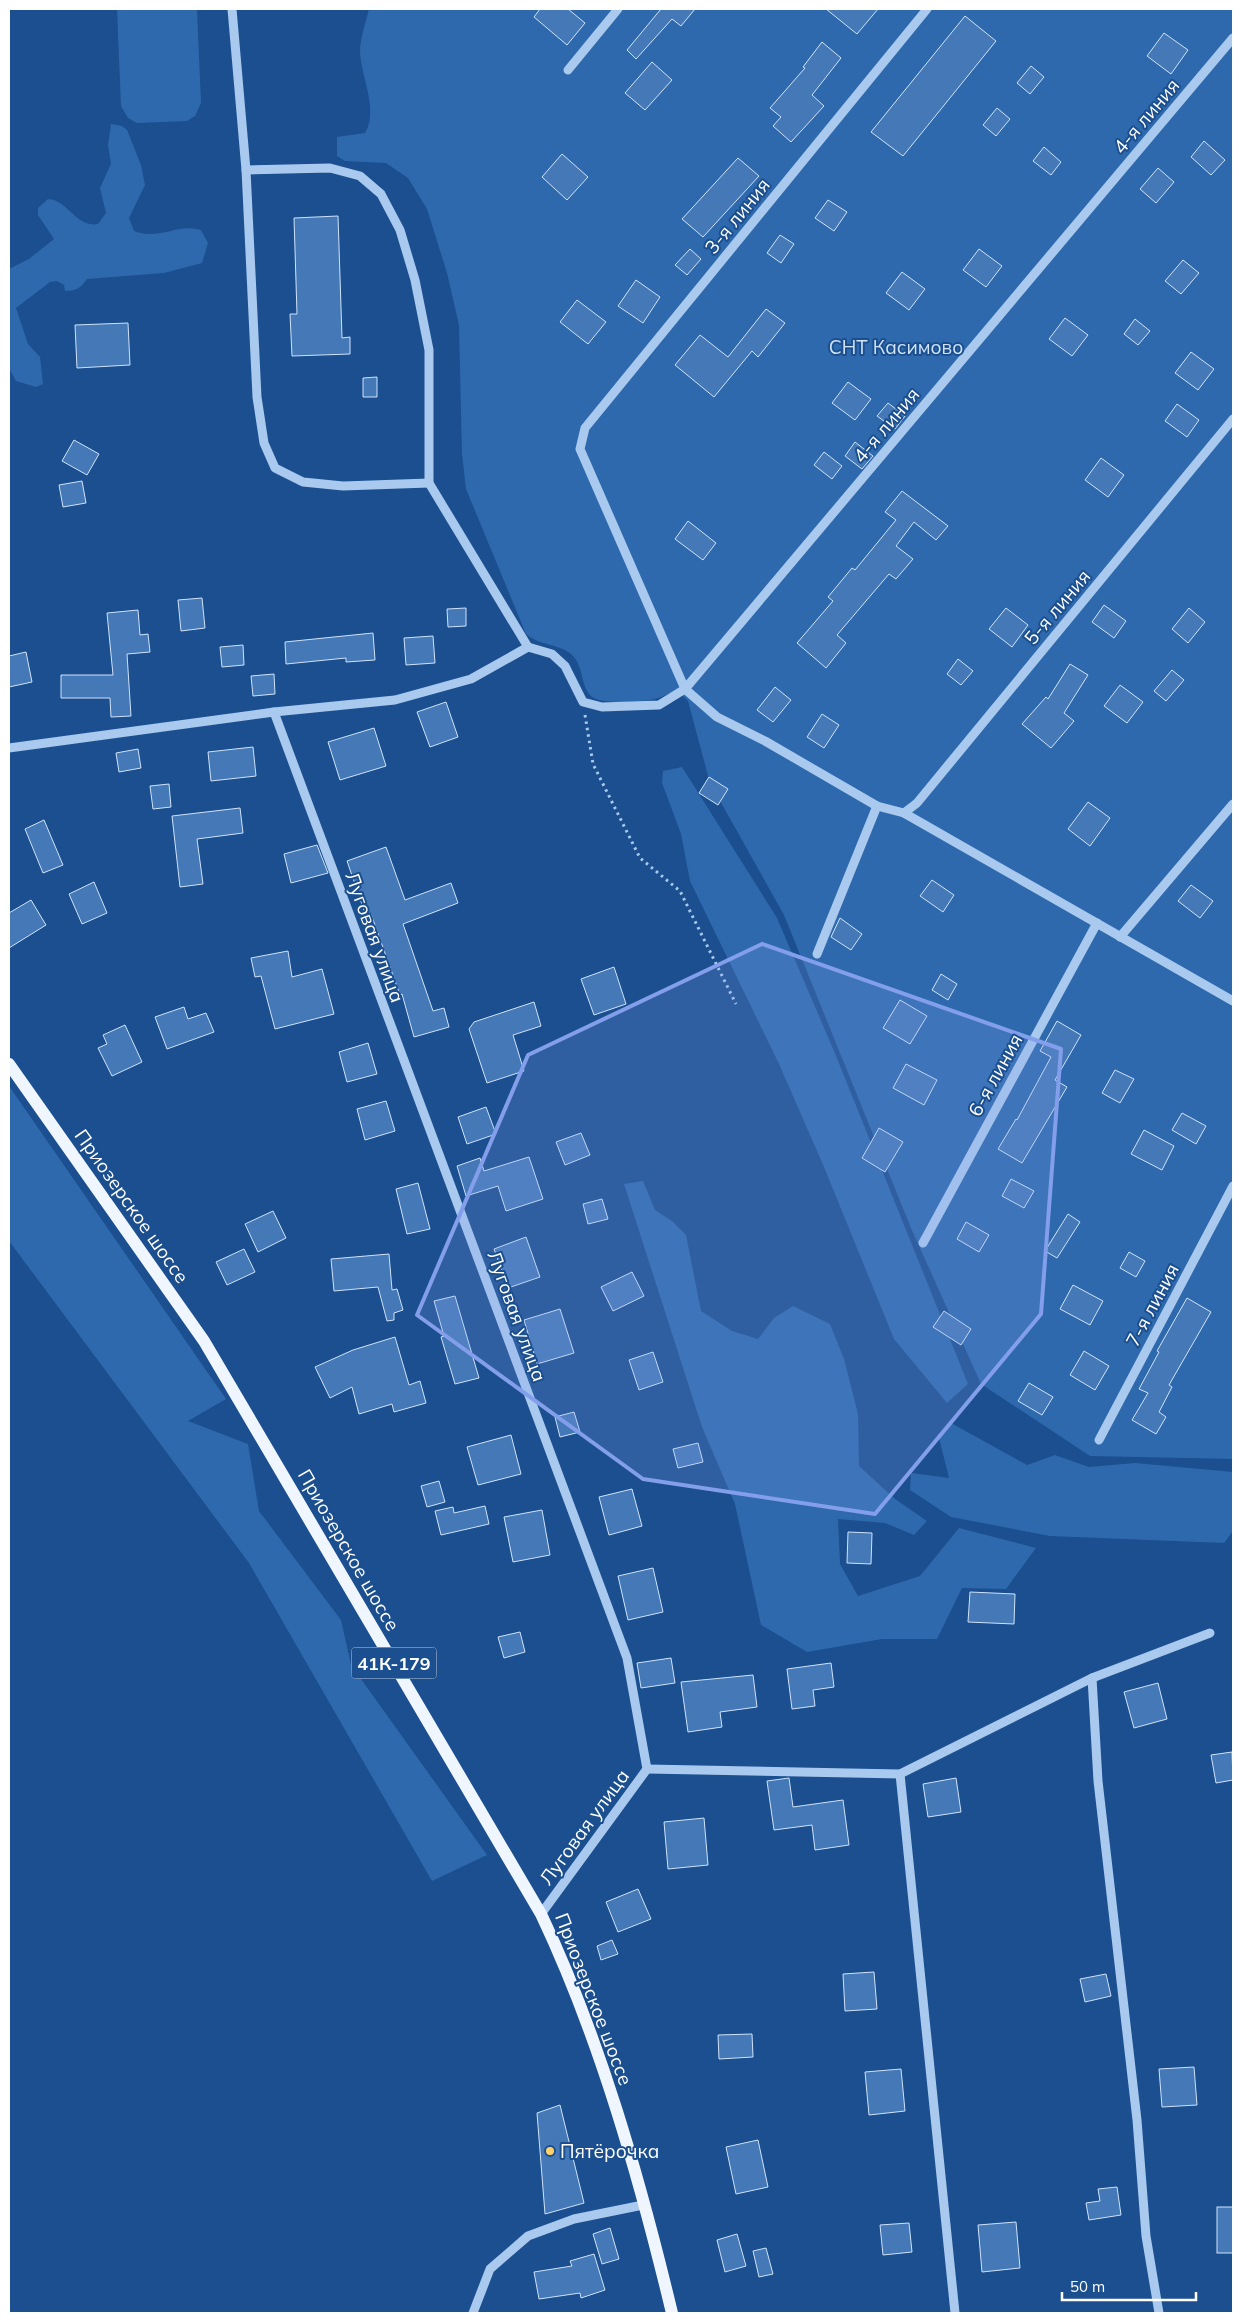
<svg xmlns="http://www.w3.org/2000/svg" width="1242" height="2322" font-family="Mulish,sans-serif">
<rect width="100%" height="100%" fill="#1b4f8f"/>
<g fill="#2e69ad">
<polygon points="117,9 197,9 201,103 195,116 187,121 137,123 128,118 121,106"/>
<path d="M369,9H1233V1459L1090,1456L981,1384L911,1228L784,915L710,783L688,701L677,690C670,693 662,697 655,699C642,702 600,705 591,696C580,685 584,665 571,654C557,643 540,646 526,634L466,489L462,454L459,325L447,273L427,209L408,178L386,163L345,161L337,156V137L365,133C379,110 361,77 360,52C360,38 366,22 369,9Z"/>
<path d="M111,124L122,126L127,130L141,165L145,185L129,218L134,231C162,241 175,223 201,230L208,243L202,263L164,273L87,279C81,288 76,291 65,291L64,285L57,281L50,282L16,308L28,344L40,357L43,384L36,387L16,381L10,370L9,269L29,259L54,239L38,215V208L48,199C68,200 76,228 98,224L106,213L100,188L111,164L108,145Z"/>
<polygon points="682,767 777,918 834,1051 968,1384 947,1403 894,1339 824,1167 779,1064 690,881 681,834 662,783 663,771"/>
<polygon points="9,1086 226,1399 188,1421 248,1444 259,1511 341,1620 351,1665 487,1855 432,1881 249,1563 9,1241"/>
<polygon points="643,1181 655,1210 672,1221 686,1235 701,1311 732,1331 758,1339 774,1318 793,1306 830,1324 844,1359 858,1414 859,1466 895,1499 927,1521 914,1535 885,1523 838,1519 840,1564 858,1596 920,1576 959,1528 1036,1548 1006,1589 962,1588 937,1639 882,1639 807,1652 761,1625 735,1504 702,1427 624,1184"/>
<polygon points="951,1423 1027,1465 1055,1455 1089,1467 1135,1463 1233,1472 1233,1531 1224,1543 1050,1536 951,1517 910,1490 911,1473 949,1478 939,1438"/>
</g>
<g fill="#4478b7" stroke="#cfe3fa">
<polygon points="540,9 568,9 585,23 567,45 534,17"/>
<polygon points="661,9 695,9 681,26 672,19 636,59 627,50"/>
<polygon points="826,9 878,9 857,34"/>
<polygon points="965,16 996,41 903,156 871,132"/>
<polygon points="1164,33 1188,50 1171,74 1147,56"/>
<polygon points="822,42 841,58 812,95 824,106 791,142 773,126 781,117 770,108 805,68 803,67"/>
<polygon points="652,62 672,80 645,110 625,93"/>
<polygon points="1031,66 1044,77 1030,94 1017,83"/>
<polygon points="997,108 1010,119 996,136 983,125"/>
<polygon points="1204,141 1225,160 1211,175 1191,157"/>
<polygon points="1044,147 1061,162 1051,175 1033,161"/>
<polygon points="562,154 588,177 567,200 542,177"/>
<polygon points="738,158 759,176 703,237 682,219"/>
<polygon points="1158,168 1174,182 1156,203 1140,189"/>
<polygon points="828,200 847,212 834,231 815,218"/>
<polygon points="338,216 342,338 350,337 350,354 292,356 290,314 297,314 294,218"/>
<polygon points="780,235 794,244 781,263 767,253"/>
<polygon points="690,249 701,259 687,275 675,265"/>
<polygon points="979,249 1002,266 986,287 963,270"/>
<polygon points="1183,260 1199,273 1181,294 1165,281"/>
<polygon points="902,272 925,289 909,310 886,293"/>
<polygon points="636,280 660,297 643,323 618,306"/>
<polygon points="577,300 606,322 588,344 560,322"/>
<polygon points="766,309 785,323 758,357 752,351 714,397 675,365 700,335 728,357"/>
<polygon points="1065,318 1088,335 1072,356 1049,339"/>
<polygon points="1135,319 1150,331 1138,345 1124,334"/>
<polygon points="128,323 130,365 77,368 75,325"/>
<polygon points="1191,352 1214,369 1198,390 1175,373"/>
<polygon points="377,377 377,397 363,397 363,378"/>
<polygon points="848,382 871,399 855,420 832,403"/>
<polygon points="888,403 905,416 895,429 877,416"/>
<polygon points="1177,404 1199,420 1187,437 1165,421"/>
<polygon points="74,440 99,454 87,475 62,461"/>
<polygon points="855,442 873,456 862,469 845,456"/>
<polygon points="824,452 842,466 832,479 814,465"/>
<polygon points="1101,458 1124,475 1108,497 1085,480"/>
<polygon points="82,481 86,503 63,507 59,485"/>
<polygon points="902,491 948,526 936,540 914,522 896,546 913,559 896,579 889,574 837,635 846,643 826,668 797,643 833,601 828,597 852,568 855,570 896,520 885,512"/>
<polygon points="688,521 716,543 703,560 675,539"/>
<polygon points="202,598 205,628 181,631 178,600"/>
<polygon points="1104,605 1126,621 1114,638 1092,622"/>
<polygon points="466,608 466,626 448,627 447,609"/>
<polygon points="1006,608 1028,625 1012,647 989,629"/>
<polygon points="1189,608 1205,622 1188,643 1172,629"/>
<polygon points="138,610 140,635 148,634 150,652 127,654 131,716 111,717 110,698 61,698 61,675 113,675 107,613"/>
<polygon points="373,633 375,660 346,662 346,658 286,664 285,642"/>
<polygon points="433,636 435,663 406,665 404,638"/>
<polygon points="243,645 244,665 222,667 220,647"/>
<polygon points="26,652 32,682 9,687 9,656"/>
<polygon points="958,659 973,671 961,685 947,674"/>
<polygon points="1070,664 1088,675 1064,713 1074,721 1051,748 1022,724 1046,697 1048,699"/>
<polygon points="1172,670 1184,680 1166,701 1154,691"/>
<polygon points="274,674 275,694 253,696 251,676"/>
<polygon points="1120,685 1143,702 1127,723 1104,706"/>
<polygon points="775,687 791,700 773,722 757,710"/>
<polygon points="446,702 458,737 430,747 417,712"/>
<polygon points="822,714 839,725 824,748 807,737"/>
<polygon points="374,728 386,766 340,780 328,742"/>
<polygon points="253,747 256,776 211,781 208,752"/>
<polygon points="138,749 141,768 119,772 116,753"/>
<polygon points="709,777 728,789 718,805 699,793"/>
<polygon points="169,784 171,807 153,809 150,786"/>
<polygon points="1088,802 1110,818 1090,846 1068,829"/>
<polygon points="240,808 243,833 197,839 203,884 180,887 172,816"/>
<polygon points="44,820 63,865 43,873 25,829"/>
<polygon points="317,845 328,873 291,883 284,854"/>
<polygon points="386,847 405,900 451,883 458,903 403,924 433,1011 444,1008 449,1027 414,1037 402,994 400,995 371,914 366,916 347,861"/>
<polygon points="932,880 954,895 943,912 920,896"/>
<polygon points="94,882 107,913 82,924 69,894"/>
<polygon points="1191,885 1213,901 1200,918 1178,901"/>
<polygon points="31,900 46,925 9,948 9,913"/>
<polygon points="840,918 862,934 851,950 831,937"/>
<polygon points="288,951 292,977 322,969 334,1014 275,1029 261,976 255,977 251,958"/>
<polygon points="614,967 626,1004 594,1015 581,979"/>
<polygon points="941,974 957,984 948,1000 932,990"/>
<polygon points="900,1000 927,1016 910,1044 883,1028"/>
<polygon points="534,1002 541,1026 513,1035 524,1071 487,1083 469,1029 474,1022"/>
<polygon points="184,1007 188,1019 206,1013 214,1032 167,1049 155,1017"/>
<polygon points="1057,1021 1081,1035 1055,1080 1067,1087 1022,1163 998,1149 1016,1119 1017,1120 1051,1057 1040,1051"/>
<polygon points="125,1025 142,1062 112,1076 98,1048 107,1044 103,1035"/>
<polygon points="368,1043 377,1074 347,1082 339,1052"/>
<polygon points="906,1064 937,1080 924,1105 893,1088"/>
<polygon points="1115,1070 1134,1079 1120,1103 1102,1093"/>
<polygon points="386,1101 395,1131 365,1140 357,1109"/>
<polygon points="486,1107 496,1134 467,1144 458,1117"/>
<polygon points="1182,1113 1206,1126 1196,1144 1172,1130"/>
<polygon points="879,1128 903,1142 885,1172 862,1158"/>
<polygon points="1144,1130 1174,1146 1162,1170 1131,1154"/>
<polygon points="581,1133 590,1155 565,1165 556,1142"/>
<polygon points="529,1157 543,1199 506,1211 498,1186 466,1196 457,1166 480,1158 484,1171"/>
<polygon points="1011,1179 1034,1191 1024,1208 1002,1196"/>
<polygon points="418,1183 430,1229 407,1234 396,1189"/>
<polygon points="602,1199 608,1219 588,1224 583,1204"/>
<polygon points="273,1211 286,1238 258,1252 245,1224"/>
<polygon points="1068,1214 1080,1222 1057,1258 1045,1251"/>
<polygon points="966,1222 989,1235 979,1252 957,1239"/>
<polygon points="526,1237 540,1277 508,1288 494,1249"/>
<polygon points="244,1249 255,1272 227,1285 216,1262"/>
<polygon points="1129,1252 1145,1261 1136,1277 1120,1268"/>
<polygon points="389,1254 392,1290 397,1289 403,1310 394,1313 394,1320 387,1321 378,1287 334,1291 331,1259"/>
<polygon points="632,1272 644,1296 613,1311 601,1287"/>
<polygon points="1073,1285 1103,1301 1090,1325 1060,1309"/>
<polygon points="455,1296 479,1378 455,1384 441,1337 444,1336 434,1301"/>
<polygon points="1187,1298 1211,1312 1169,1385 1172,1387 1159,1412 1166,1417 1156,1434 1132,1420 1148,1393 1139,1389 1159,1352 1157,1351"/>
<polygon points="560,1309 574,1353 537,1364 524,1320"/>
<polygon points="944,1311 971,1329 961,1345 933,1327"/>
<polygon points="395,1337 409,1385 420,1381 426,1403 394,1412 392,1404 359,1414 352,1387 330,1398 315,1367 353,1350"/>
<polygon points="1084,1351 1109,1366 1095,1390 1070,1375"/>
<polygon points="653,1352 663,1382 639,1390 629,1360"/>
<polygon points="1029,1383 1053,1397 1042,1415 1018,1401"/>
<polygon points="574,1412 580,1432 560,1437 555,1417"/>
<polygon points="511,1435 521,1474 478,1485 467,1447"/>
<polygon points="698,1443 703,1462 678,1468 673,1449"/>
<polygon points="439,1481 445,1502 427,1507 421,1486"/>
<polygon points="632,1489 642,1526 609,1535 599,1497"/>
<polygon points="485,1506 489,1524 441,1535 435,1511 453,1507 454,1513"/>
<polygon points="542,1510 550,1555 513,1562 504,1517"/>
<polygon points="848,1532 872,1533 871,1564 847,1563"/>
<polygon points="653,1568 663,1612 628,1620 618,1576"/>
<polygon points="970,1592 1015,1594 1014,1624 968,1622"/>
<polygon points="520,1632 525,1652 504,1658 498,1637"/>
<polygon points="671,1658 675,1683 641,1688 637,1663"/>
<polygon points="831,1663 834,1687 813,1690 815,1706 792,1709 787,1669"/>
<polygon points="753,1675 757,1707 720,1712 722,1727 688,1732 681,1682"/>
<polygon points="1158,1683 1167,1719 1134,1728 1124,1692"/>
<polygon points="1232,1752 1233,1780 1216,1783 1211,1755"/>
<polygon points="789,1778 793,1807 843,1800 849,1845 815,1850 812,1825 774,1830 767,1781"/>
<polygon points="956,1778 961,1812 928,1817 923,1784"/>
<polygon points="704,1818 708,1865 668,1869 664,1822"/>
<polygon points="638,1889 651,1919 618,1932 606,1902"/>
<polygon points="612,1940 618,1954 601,1960 597,1946"/>
<polygon points="874,1972 877,2009 845,2011 843,1974"/>
<polygon points="1106,1974 1111,1996 1085,2002 1080,1979"/>
<polygon points="752,2034 753,2057 719,2059 718,2035"/>
<polygon points="1194,2067 1197,2105 1162,2107 1159,2069"/>
<polygon points="901,2069 905,2111 869,2115 865,2072"/>
<polygon points="560,2105 584,2203 545,2214 537,2113"/>
<polygon points="758,2140 768,2187 736,2194 726,2147"/>
<polygon points="1117,2187 1121,2215 1089,2220 1086,2203 1100,2201 1098,2189"/>
<rect x="1217" y="2207" width="16" height="46"/>
<polygon points="1016,2222 1020,2268 982,2272 978,2225"/>
<polygon points="909,2223 912,2252 883,2255 880,2225"/>
<polygon points="610,2228 619,2259 602,2264 593,2234"/>
<polygon points="737,2234 746,2266 725,2272 717,2240"/>
<polygon points="766,2248 773,2274 759,2277 753,2251"/>
<polygon points="594,2254 605,2290 581,2298 580,2293 539,2299 534,2272 572,2266 570,2261"/>
</g>
<g fill="none" stroke-linecap="round" stroke-linejoin="round">
<polyline stroke="#a9c9ee" stroke-width="3" stroke-dasharray="2.5 4" stroke-linecap="butt" points="585,715 593,764 640,858 680,891 736,1004"/>
<g stroke="#a9c9ee" stroke-width="9">
<polyline points="232,9 246,170 257,397 264,443 275,468 303,482 343,486 429,483"/>
<polyline points="927,9 585,428 580,449 685,689 717,717 765,741 877,806 904,813 1233,1001"/>
<polyline points="568,70 618,9"/>
<polyline points="246,170 330,168 360,176 381,194 400,230 415,280 429,350 429,483 528,647"/>
<polyline points="528,647 552,654 565,666 583,702 602,707 659,705 685,689 1233,38"/>
<polyline points="274,712 627,1658 647,1769 541,1914"/>
<polyline points="9,748 274,712 395,700 471,679 528,647"/>
<polyline points="904,813 917,803 1233,419"/>
<polyline points="1120,937 1233,804"/>
<polyline points="817,954 877,806"/>
<polyline points="923,1243 1097,923"/>
<polyline points="1099,1440 1233,1186"/>
<polyline points="1092,1678 1098,1781 1137,2120 1146,2236 1159,2313"/>
<polyline points="647,1769 900,1774 1092,1678 1210,1633"/>
<polyline points="900,1774 955,2313"/>
<polyline points="473,2313 490,2269 528,2236 574,2219 643,2205"/>
</g>
<path stroke="#f0f6ff" stroke-width="12" d="M9,1064L204,1341L541,1914C600,2038 640,2180 672,2313"/>
</g>
<path fill="#839eea" fill-opacity="0.2" stroke="#839eea" stroke-width="4" stroke-linejoin="round" d="M762,944L1061,1049L1041,1314L875,1514L643,1479L417,1315L528,1055Z"/>
<circle fill="#ffd166" stroke="#1b4f8f" stroke-width="2" cx="550" cy="2151" r="5"/>
<g text-anchor="middle" dominant-baseline="central" stroke-width="4" stroke-linejoin="round" paint-order="stroke">
<rect fill="#1b4f8f" stroke="#bbcadd" stroke-width="1" x="351.5" y="1647.5" width="85" height="31" rx="4"/>
<g font-size="18" font-weight="bold" fill="#fff">
<text x="394" y="1663">41К-179</text>
</g>
<g font-size="19" fill="#fff" stroke="#1b4f8f">
<text transform="translate(1146 116) rotate(-50)">4-я линия</text>
<text transform="translate(737 216) rotate(-51)">3-я линия</text>
<text transform="translate(886 425) rotate(-50)">4-я линия</text>
<text transform="translate(1057 607) rotate(-50)">5-я линия</text>
<text transform="translate(375 937) rotate(70)">Луговая улица</text>
<text transform="translate(995 1075) rotate(-61)">6-я линия</text>
<text transform="translate(132 1206) rotate(55)">Приозерское шоссе</text>
<text transform="translate(1152 1305) rotate(-62)">7-я линия</text>
<text transform="translate(517 1316) rotate(70)">Луговая улица</text>
<text transform="translate(349 1550) rotate(60)">Приозерское шоссе</text>
<text transform="translate(584 1827) rotate(-54)">Луговая улица</text>
<text transform="translate(594 1999) rotate(69)">Приозерское шоссе</text>
</g>
<g font-size="19" fill="#cfe3fa" stroke="#1b4f8f">
<text x="896" y="347">СНТ Касимово</text>
</g>
<g font-size="19" fill="#fff" stroke="#1b4f8f" text-anchor="start">
<text x="560" y="2151">Пятёрочка</text>
</g>
</g>
<rect width="1242" height="2322" fill="none" stroke="#ffffff" stroke-width="20"/>
<path d="M1062 2292v8h134v-8" fill="none" stroke="#ffffff" stroke-width="2.5"/>
<text x="1070" y="2292" font-size="15" fill="#ffffff" stroke="#1b4f8f" stroke-width="4" paint-order="stroke">50 m</text>
</svg>
